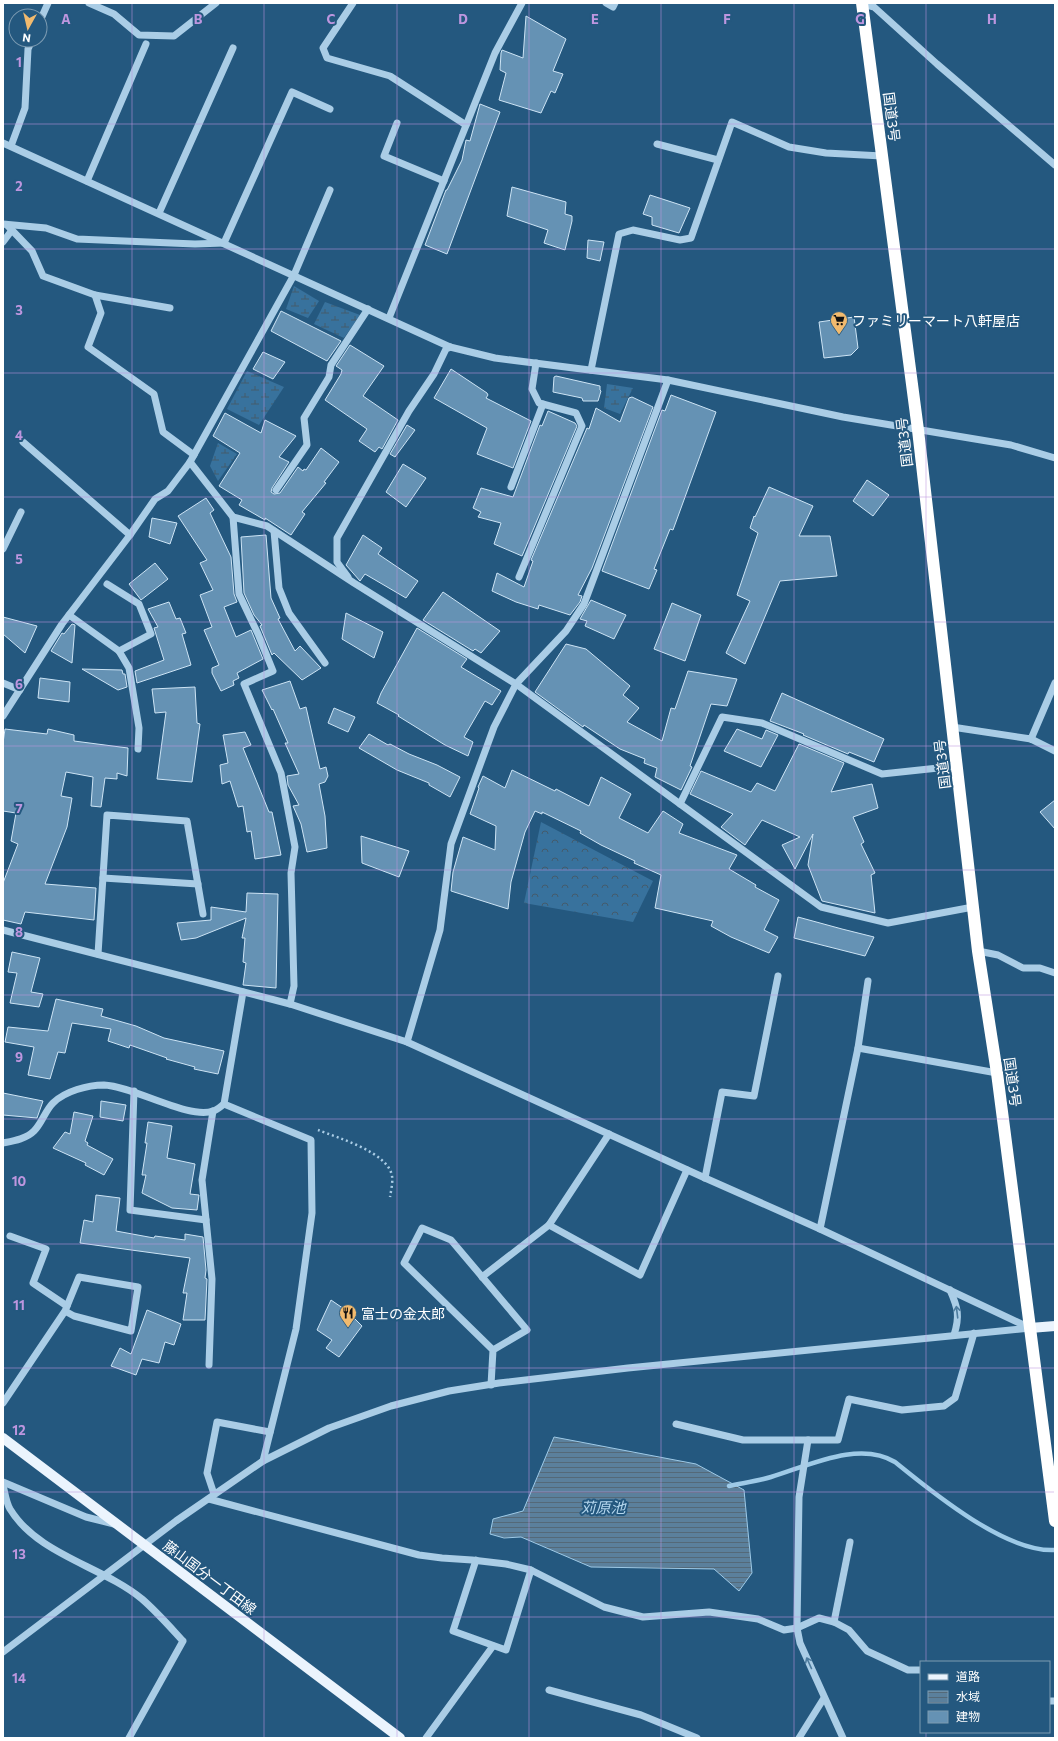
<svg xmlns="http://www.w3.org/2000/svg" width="1058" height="1741" font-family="Commissioner,'Noto Sans JP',sans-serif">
<defs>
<pattern id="forest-crowns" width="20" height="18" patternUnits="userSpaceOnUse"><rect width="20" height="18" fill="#38729d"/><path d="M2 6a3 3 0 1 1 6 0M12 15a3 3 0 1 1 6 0" fill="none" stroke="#445b6c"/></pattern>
<pattern id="wetland-marsh" width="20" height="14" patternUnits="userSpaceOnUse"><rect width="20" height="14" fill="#38729d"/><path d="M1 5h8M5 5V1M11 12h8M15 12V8" fill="none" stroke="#445b6c"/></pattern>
<pattern id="water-rules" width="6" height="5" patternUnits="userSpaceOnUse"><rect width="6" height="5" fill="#5b809c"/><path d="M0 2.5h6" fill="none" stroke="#546978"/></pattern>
</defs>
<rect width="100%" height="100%" fill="#24587f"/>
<polygon fill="url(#forest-crowns)" points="541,822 653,881 633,922 524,903"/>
<g fill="url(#wetland-marsh)">
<polygon points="294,286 319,301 308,318 286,309"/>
<polygon points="325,302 360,315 344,338 314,324"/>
<polygon points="247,371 284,387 259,425 227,409"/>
<polygon points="607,384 633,388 620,414 604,408"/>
<polygon points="218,443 237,454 218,481 210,466"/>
</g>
<polygon fill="url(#water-rules)" stroke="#9ecae7" points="554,1437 696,1464 744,1490 752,1573 739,1591 714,1569 591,1567 521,1537 504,1538 490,1534 493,1519 523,1511"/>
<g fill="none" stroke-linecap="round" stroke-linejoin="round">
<path stroke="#9ecae7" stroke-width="4.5" d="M729,1486C743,1483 758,1481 771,1477C808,1466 859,1440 895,1462C932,1492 1006,1553 1055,1550"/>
</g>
<g fill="#6592b4" stroke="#cde4f5">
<polygon points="526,16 566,39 553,71 563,74 555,93 551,91 541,113 499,100 506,73 500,70 501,53 502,50 523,58"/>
<polygon points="480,104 500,112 447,254 425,245 446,190 447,190 462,160 466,140 470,141"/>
<polygon points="512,187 566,202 565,214 572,216 572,221 565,250 544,243 548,230 507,216"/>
<polygon points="650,195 690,208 679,233 652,225 652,217 643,214"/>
<polygon points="588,240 604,242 600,261 587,258"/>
<polygon points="281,311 341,341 327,361 271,331"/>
<polygon points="854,317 858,348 851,355 824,358 819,322"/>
<polygon points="350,345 384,366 363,396 398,420 382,449 379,447 375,452 359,441 367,429 325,400 341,374 342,370 336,366"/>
<polygon points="263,352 285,362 273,379 253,369"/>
<polygon points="451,369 487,393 488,395 486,398 531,421 513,468 477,454 487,428 434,398"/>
<polygon points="556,376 600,386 600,390 601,391 598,401 583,401 582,398 553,392 554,377"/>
<polygon points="671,395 716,412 673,530 670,529 654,569 657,570 649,589 602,571 662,410 665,411"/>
<polygon points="632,397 653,407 592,568 578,595 582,596 580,602 570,615 539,605 538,609 516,602 492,591 497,573 524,587 533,561 531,560 587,428 589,429 596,408 620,422 629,398"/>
<polygon points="548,411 575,423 577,426 522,556 494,544 501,523 478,517 481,512 473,508 481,488 513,497 540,425 542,426"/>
<polygon points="225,413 261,433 265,420 296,436 279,457 289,462 272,488 271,492 274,494 280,493 298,467 303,471 304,469 306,470 321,448 339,462 324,482 326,483 302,512 305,514 291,535 265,518 265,520 239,505 242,500 219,486 240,453 213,436"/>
<polygon points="407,425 415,430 395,457 390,454"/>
<polygon points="403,464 426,478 406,507 386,492"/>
<polygon points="867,480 889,495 873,516 853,501"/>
<polygon points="769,487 813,506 799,536 830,536 837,576 780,581 745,664 726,653 750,601 737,595 758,533 750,528 754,516 755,517"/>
<polygon points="206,498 214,510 210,513 231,557 234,594 237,602 224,607 236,637 251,630 263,659 237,673 239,678 233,681 234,685 221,691 212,673 212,668 219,665 204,630 212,627 200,595 213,590 200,563 207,560 178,516"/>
<polygon points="152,518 177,523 170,544 149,537"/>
<polygon points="266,535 271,598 280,618 278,619 295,651 300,646 321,668 302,680 274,653 272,655 260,626 262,625 254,615 244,593 241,537"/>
<polygon points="363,535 382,548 378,554 418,581 406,598 365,574 360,581 346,565"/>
<polygon points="155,563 168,579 141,600 129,584"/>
<polygon points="443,592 500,631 481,653 475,649 473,651 423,620"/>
<polygon points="591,600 626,615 614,639 585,626 587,621 580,619"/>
<polygon points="169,602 176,619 180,618 186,633 182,634 191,665 137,683 135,671 164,660 154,628 158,627 148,609"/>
<polygon points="672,603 701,615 685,661 654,649"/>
<polygon points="346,613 383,632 374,658 342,639"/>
<polygon points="3,617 37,626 25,653 3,634"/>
<polygon points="72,624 75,625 72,663 51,651 62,633 64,634"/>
<polygon points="417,628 467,659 461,667 501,691 492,705 485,701 464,737 473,742 468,756 445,745 398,716 399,715 377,703 381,693"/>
<polygon points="566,644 586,649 630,686 623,695 639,708 627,722 662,741 671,708 675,709 688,671 737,679 727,706 711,704 690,766 692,767 681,790 655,777 657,768 644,763 645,759 620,749 584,725 583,727 535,692"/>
<polygon points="82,669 122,670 123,674 125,674 127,687 118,690"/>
<polygon points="40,678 70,682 69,702 38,698"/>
<polygon points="290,681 300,709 306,707 320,769 326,767 328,776 325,782 319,784 325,816 327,848 307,852 301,824 293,806 299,805 288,785 287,776 299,774 285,743 288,743 273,709 272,710 262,690"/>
<polygon points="195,687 197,723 200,724 192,782 157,779 166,712 155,713 152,689"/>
<polygon points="782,693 884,739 874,762 849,752 848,754 803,735 804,734 770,721"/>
<polygon points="334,708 355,717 348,732 328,723"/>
<polygon points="5,729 47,734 48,729 74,735 74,741 128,748 127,776 117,773 117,779 105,778 101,807 91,806 93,777 66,772 61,796 72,798 67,827 45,884 96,888 94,920 25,912 21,924 3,920 3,883 18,844 11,841 16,813 3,811 3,743"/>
<polygon points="737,729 762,739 766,730 778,735 761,767 724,751"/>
<polygon points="245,732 251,745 243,748 269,812 272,812 281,855 255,859 251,831 247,832 243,806 238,807 230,781 222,784 220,765 228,763 223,735"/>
<polygon points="369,734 388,745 390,744 409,754 437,765 460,777 450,797 429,785 429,783 397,770 359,748"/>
<polygon points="799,744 844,763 831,792 872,784 878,808 853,817 864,842 861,844 875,873 871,875 875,913 822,901 808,865 813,834 795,869 782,845 800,837 762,820 745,845 721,827 733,814 690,794 701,771 751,792 757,783 775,791"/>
<polygon points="512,770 555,791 556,789 589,806 601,777 631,794 619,818 648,833 663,811 683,824 679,833 737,855 729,869 756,885 755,887 779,900 764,930 778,937 769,953 731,937 711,926 713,921 655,908 661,875 634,863 635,861 601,845 580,833 581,831 542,812 542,814 535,811 525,832 511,882 508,909 451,891 453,872 463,837 495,850 496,826 470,814 479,788 478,787 483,776 505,788"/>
<polygon points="1055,800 1055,829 1040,812"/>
<polygon points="361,836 409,851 399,877 362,863"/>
<polygon points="247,893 278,894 276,988 243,985 246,963 243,962 245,938 242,938 246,918 196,938 181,940 177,923 211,920 211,907 246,912"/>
<polygon points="798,917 842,929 874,937 865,956 794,938"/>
<polygon points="12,952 40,958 31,992 43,994 39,1007 10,1003 17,973 8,972"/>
<polygon points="56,999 103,1009 101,1016 136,1026 164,1038 224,1051 218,1074 194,1069 195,1067 166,1059 167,1058 130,1045 129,1048 108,1041 111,1029 72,1023 65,1053 58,1052 50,1079 28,1075 34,1047 5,1042 8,1027 48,1031"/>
<polygon points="3,1093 43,1101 37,1118 3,1115"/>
<polygon points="101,1101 126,1105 123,1121 100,1117"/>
<polygon points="74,1112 93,1116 85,1141 88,1143 87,1145 113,1159 104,1175 85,1165 86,1163 53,1148 65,1132 70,1134"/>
<polygon points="148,1122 172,1126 167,1158 195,1164 190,1194 199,1195 197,1210 172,1208 142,1193 146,1175 142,1175 147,1143 145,1143"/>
<polygon points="96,1195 120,1198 116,1231 154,1238 155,1236 185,1240 185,1234 203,1237 206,1270 205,1278 207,1279 205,1320 183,1320 187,1293 183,1293 190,1258 80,1243 84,1220 93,1222"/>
<polygon points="331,1300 347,1311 362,1326 339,1357 326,1348 332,1340 317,1330"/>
<polygon points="147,1310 181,1324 174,1345 165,1342 159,1363 142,1359 136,1375 111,1366 120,1348 131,1354"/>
</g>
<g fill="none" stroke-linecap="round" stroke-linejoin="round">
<path stroke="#aacde6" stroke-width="2.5" stroke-dasharray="2 3" stroke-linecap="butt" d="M318,1130C338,1138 388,1152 392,1176C393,1182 391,1191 390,1197"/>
<g stroke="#aacde6" stroke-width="7">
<polyline points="89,3 114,14 139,35 174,36 216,3"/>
<polyline points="353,3 323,48 327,58 390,76 466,125"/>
<polyline points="606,3 613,7 615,3"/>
<polyline points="863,4 874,7 937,64 1055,165"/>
<polyline points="40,21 48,3"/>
<polyline points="397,123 384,156 444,181"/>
<polyline points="3,143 450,347 495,358 668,380 843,417 1011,445 1055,458"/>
<polyline points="657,144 718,160"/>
<polyline points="11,146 25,108 28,49 32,40"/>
<polyline points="87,181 146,44"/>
<polyline points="159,213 233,48"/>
<polyline points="3,224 46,228 77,239 195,244 224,243 292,92 330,109"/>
<polyline points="7,225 32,251 43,276 95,295 101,313 88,347 154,394 163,432 194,455"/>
<polyline points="3,242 12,230"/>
<polyline points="95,295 170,308"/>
<polyline points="389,318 495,53 522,3"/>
<polyline points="591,370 619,234 633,230 680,240 691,238 732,122 789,147 826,153 882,156"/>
<polyline points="23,442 130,535"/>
<polyline points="190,462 233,517 267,526 354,583 516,684 821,907 888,923 973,907"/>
<polyline points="511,487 543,404"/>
<polyline points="276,490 307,445 304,418 329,377 331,365 368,309"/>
<polyline points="233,517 239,594 258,634 273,671 244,684 281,773 295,847 291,873 294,986 290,1004"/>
<polyline points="274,531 279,588 289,613 325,663"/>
<polyline points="3,549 21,512"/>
<polyline points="348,577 337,562 337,538 409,411 434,374 446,349 450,347"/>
<polyline points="519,577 582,426 576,413 539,403 532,389 536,363"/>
<polyline points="107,584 139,604 151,634 119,651"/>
<polyline points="69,615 119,651 129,668 139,728 138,749"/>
<polyline points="3,683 20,690"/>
<polyline points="3,716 62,624 130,535 155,499 168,491 190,462 294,275 330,190"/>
<polyline points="952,727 1031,739 1055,683"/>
<polyline points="1031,739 1055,751"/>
<polyline points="680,804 722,717 762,723 882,774 957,766"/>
<polyline points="103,878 198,884"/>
<polyline points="3,930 290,1004 407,1042 705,1178 820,1229 1028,1327"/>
<polyline points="978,951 998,955 1023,968 1040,968 1055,973"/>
<polyline points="98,954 107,815 187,821 203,914"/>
<polyline points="243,992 224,1104 311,1140 312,1213 296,1329 263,1461"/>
<polyline points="407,1042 440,930 451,844 494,727 516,684 566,631 584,604 668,380"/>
<polyline points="858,1048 997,1073"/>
<polyline points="134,1091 130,1210 206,1220"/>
<path d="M3,1143C13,1141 26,1139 34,1131C42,1123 45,1111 53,1103C65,1091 88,1085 104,1085C133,1086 189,1120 213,1111C217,1110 220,1107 224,1104"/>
<polyline points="705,1178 722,1092 754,1096 778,976"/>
<polyline points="549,1225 640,1275 687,1170"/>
<polyline points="820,1229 858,1048 868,981"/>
<polyline points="10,1236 46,1249 33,1283 67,1306"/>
<polyline points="482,1277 549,1225 609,1134"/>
<path d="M950,1290C958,1308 960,1316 954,1335"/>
<polyline points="209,1365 212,1279 202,1180 213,1111"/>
<polyline points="491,1385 493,1350 404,1263 422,1228 451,1240 527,1330 493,1350"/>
<polyline points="3,1403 65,1311 79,1277 138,1287 131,1331 74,1316 65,1311"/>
<polyline points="676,1424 743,1440 838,1440 849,1399 902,1410 944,1406 955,1398 974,1333"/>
<polyline points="808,1440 799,1497 797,1628 800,1643 843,1738"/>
<polyline points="3,1482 86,1517 114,1524"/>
<path d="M3,1485C5,1493 6,1502 10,1509C38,1555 102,1566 142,1599C157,1612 170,1627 183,1641L129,1738"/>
<polyline points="214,1494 207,1473 217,1422 270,1432"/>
<polyline points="209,1499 419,1555 442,1558 472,1560 506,1564 531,1570 604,1607 643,1617 709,1612 758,1619 784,1630 797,1628 819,1618 834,1622 849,1630 867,1651 908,1670 921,1670"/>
<polyline points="476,1560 453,1631 506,1650 531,1570"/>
<polyline points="834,1622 850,1542"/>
<polyline points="3,1652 176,1521 263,1461 329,1428 391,1406 449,1391 499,1383 628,1368 1030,1328"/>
<polyline points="549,1690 641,1715 697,1738"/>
<polyline points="1049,1701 1055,1701"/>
<polyline points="426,1738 493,1646"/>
<polyline points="799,1738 824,1698"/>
</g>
<g stroke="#ebf4fd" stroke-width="10">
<polyline points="1030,1328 1055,1326"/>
<polyline points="3,1438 400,1738"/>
</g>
<polyline stroke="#fff" stroke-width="12" points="862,3 918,430 978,951 997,1073 1055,1521"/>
</g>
<defs><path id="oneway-shaft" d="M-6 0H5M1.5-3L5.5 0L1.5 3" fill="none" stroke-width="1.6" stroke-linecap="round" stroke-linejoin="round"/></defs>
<g stroke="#4c7b9e">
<use href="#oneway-shaft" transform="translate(957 1312) rotate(-97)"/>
<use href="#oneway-shaft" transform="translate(809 1663) rotate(-114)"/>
</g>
<path fill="none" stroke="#bd96df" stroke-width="1" stroke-opacity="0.55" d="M132,3V1738M264,3V1738M397,3V1738M529,3V1738M661,3V1738M794,3V1738M926,3V1662M3,124H1055M3,249H1055M3,373H1055M3,497H1055M3,622H1055M3,746H1055M3,870H1055M3,995H1055M3,1119H1055M3,1244H1055M3,1368H1055M3,1492H1055M3,1617H1055M926,1732V1738"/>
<defs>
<g id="supermarket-pin" transform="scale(0.9)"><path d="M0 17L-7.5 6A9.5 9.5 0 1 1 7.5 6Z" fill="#f1ba6e" stroke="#24587f"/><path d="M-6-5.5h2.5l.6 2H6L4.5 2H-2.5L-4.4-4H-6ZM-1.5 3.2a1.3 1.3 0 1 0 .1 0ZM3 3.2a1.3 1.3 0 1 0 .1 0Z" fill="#111"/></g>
<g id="restaurant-pin" transform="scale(0.9)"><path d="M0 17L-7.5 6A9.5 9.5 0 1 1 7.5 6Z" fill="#f1ba6e" stroke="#24587f"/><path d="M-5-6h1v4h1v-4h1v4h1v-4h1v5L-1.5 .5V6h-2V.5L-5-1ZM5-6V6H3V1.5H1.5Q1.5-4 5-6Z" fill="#111"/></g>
</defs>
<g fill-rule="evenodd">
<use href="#supermarket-pin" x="839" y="320"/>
<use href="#restaurant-pin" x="348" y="1313"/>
</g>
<g text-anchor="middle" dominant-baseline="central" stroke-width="4" stroke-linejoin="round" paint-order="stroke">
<g font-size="14" fill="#fff" stroke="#24587f">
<text transform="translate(892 117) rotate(83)">国道3号</text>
<text transform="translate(904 442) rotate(-97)">国道3号</text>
<text transform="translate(942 764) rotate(-97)">国道3号</text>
<text transform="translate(1013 1082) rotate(82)">国道3号</text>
<text transform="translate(210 1577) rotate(37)">藤山国分一丁田線</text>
</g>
<g font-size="14" fill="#fff" stroke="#24587f" text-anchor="start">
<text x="852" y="320">ファミリーマート八軒屋店</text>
<text x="361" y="1313">富士の金太郎</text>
</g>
<g font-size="15" font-style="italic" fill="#b5d7ee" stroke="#24587f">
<text x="603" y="1507">苅原池</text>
</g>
</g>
<g font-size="13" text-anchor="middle" font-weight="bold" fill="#bd96df" stroke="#24587f" stroke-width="4" stroke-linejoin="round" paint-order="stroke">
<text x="66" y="24">A</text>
<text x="198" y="24">B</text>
<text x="331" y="24">C</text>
<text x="463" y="24">D</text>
<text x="595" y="24">E</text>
<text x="727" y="24">F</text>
<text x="860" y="24">G</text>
<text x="992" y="24">H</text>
<text x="19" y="67">1</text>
<text x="19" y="191">2</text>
<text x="19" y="315">3</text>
<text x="19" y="440">4</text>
<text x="19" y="564">5</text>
<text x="19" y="689">6</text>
<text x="19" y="813">7</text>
<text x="19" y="937">8</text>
<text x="19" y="1062">9</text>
<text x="19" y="1186">10</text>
<text x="19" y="1310">11</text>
<text x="19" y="1435">12</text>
<text x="19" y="1559">13</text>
<text x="19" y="1683">14</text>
</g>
<rect width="1058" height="1741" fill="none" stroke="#ffffff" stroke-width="8"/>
<rect x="920" y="1661" width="130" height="72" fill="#24587f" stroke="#7c9bb2"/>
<rect x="928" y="1674" width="20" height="6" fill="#ebf4fd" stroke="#7c9bb2"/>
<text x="956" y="1681" font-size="12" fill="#ffffff">道路</text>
<rect x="928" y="1691" width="20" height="12" fill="url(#water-rules)" stroke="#7c9bb2"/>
<text x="956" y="1701" font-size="12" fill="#ffffff">水域</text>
<rect x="928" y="1711" width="20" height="12" fill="#6592b4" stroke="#7c9bb2"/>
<text x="956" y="1721" font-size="12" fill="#ffffff">建物</text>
<g transform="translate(28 28) rotate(188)"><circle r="19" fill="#24587f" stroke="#7c9bb2"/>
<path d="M0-3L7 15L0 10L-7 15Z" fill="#f1ba6e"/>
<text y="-6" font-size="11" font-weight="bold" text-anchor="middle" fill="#ffffff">N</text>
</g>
</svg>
